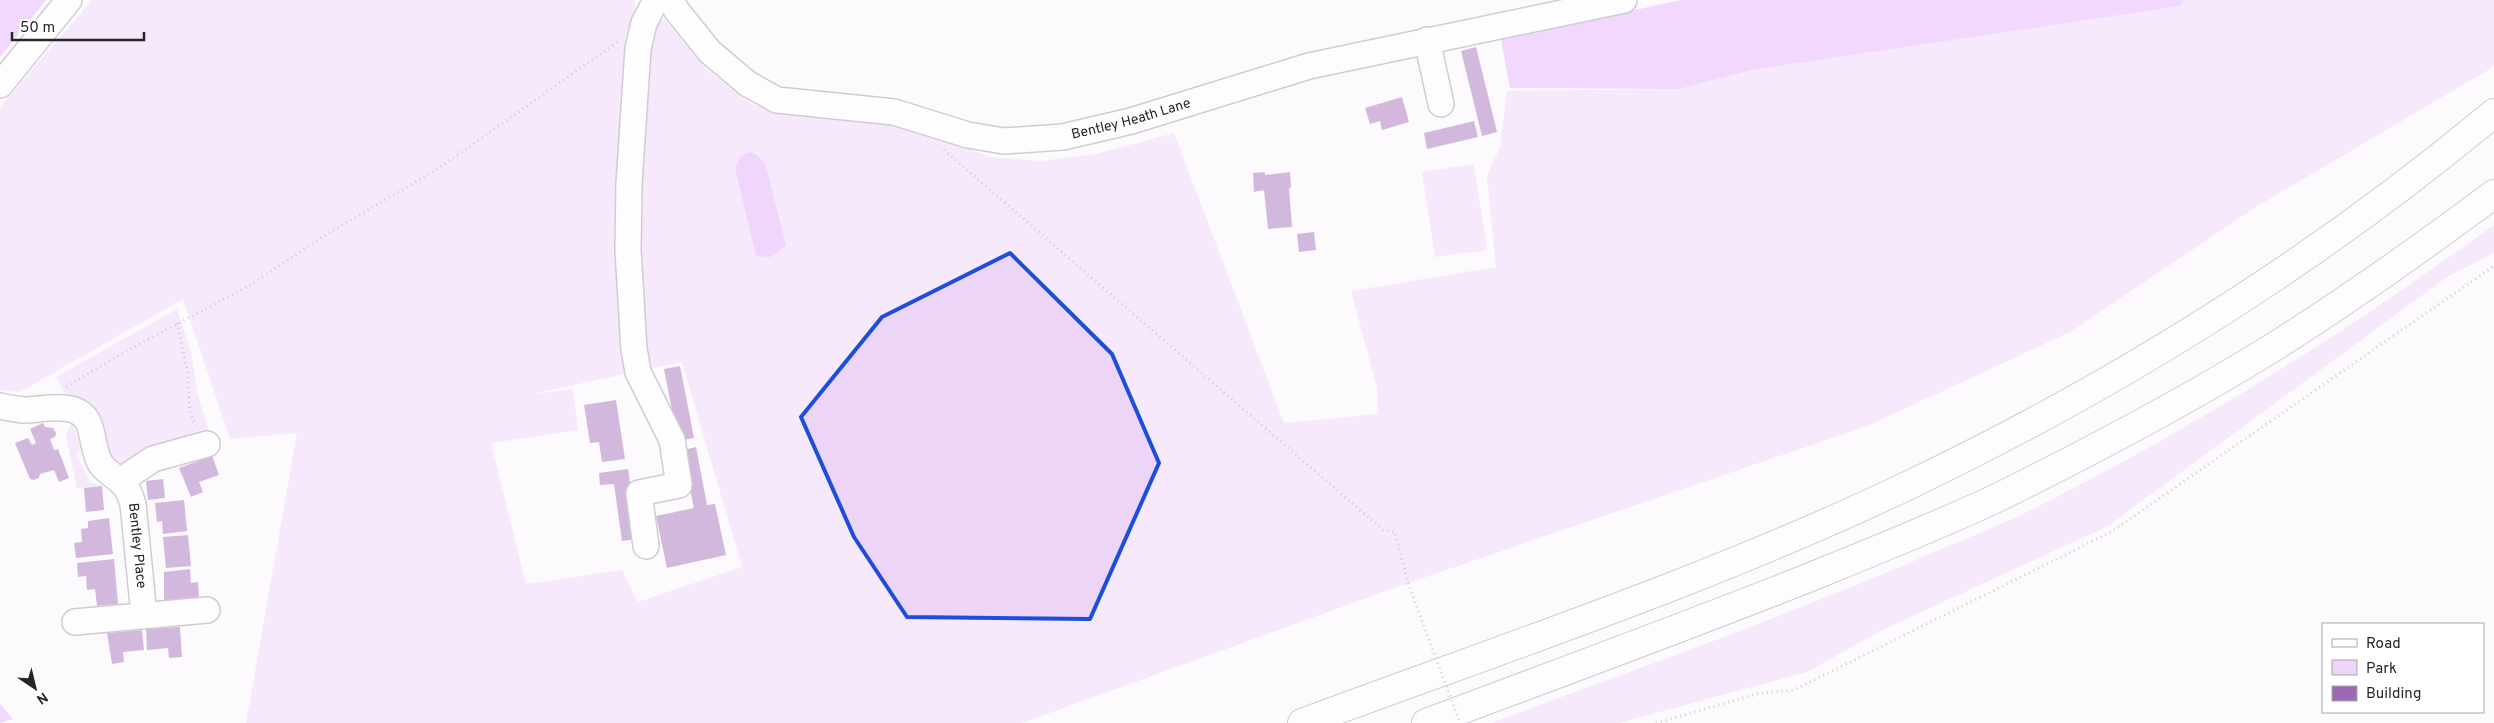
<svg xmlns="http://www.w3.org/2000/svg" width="2494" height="723" font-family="Overpass,sans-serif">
<rect width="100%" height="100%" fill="#fcfafd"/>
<g fill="#edd5f8">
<polygon points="92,0 635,0 629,373 532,394 573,389 578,430 491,443 526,584 622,570 638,602 742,567 682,362 649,369 635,226 652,24 664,19 707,70 751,104 802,116 900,125 991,157 1041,161 1096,154 1174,133 1284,423 1378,414 1377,388 1351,291 1496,267 1487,176 1500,147 1507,91 1679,89 1752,70 2181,6 2183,0 2494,0 2494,64 2488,70 2256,207 2070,332 1867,426 1408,583 1022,723 246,723 297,433 230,439 183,299 20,392 0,390 0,107"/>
<polygon points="1474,164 1487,250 1435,257 1422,172"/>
<path d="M2494,225V253L2447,277L2108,526L1880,631L1807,672L1619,723H1492C1638,668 1786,617 1930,554C1964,539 1999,526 2033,509C2195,428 2348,331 2494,225Z"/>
<path d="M177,309L191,352L198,396L211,437L122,467L109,464C105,431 107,402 67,397L56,377Z"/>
<polygon points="72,422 81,447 77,456 90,482 102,486 77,489 66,436"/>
</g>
<g fill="#e6aefe">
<polygon points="0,0 46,0 0,57"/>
<polygon points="1681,0 2183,0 2181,6 1752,70 1679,89 1510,88 1501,39"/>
<polygon points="0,704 13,719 0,723"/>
</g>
<polygon fill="#e3abfa" points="749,152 756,154 765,163 786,246 771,257 756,256 735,168 741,156"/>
<g fill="#9e69b4">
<polygon points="1476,47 1497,132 1482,136 1461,51"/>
<polygon points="1402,97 1409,122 1382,130 1380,121 1370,124 1365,108"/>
<polygon points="1474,121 1478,137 1427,149 1424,133"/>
<polygon points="1265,172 1265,175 1290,172 1291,188 1289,188 1292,227 1268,229 1264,190 1254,192 1253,173"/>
<polygon points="1314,232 1316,250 1299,252 1297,234"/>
<polygon points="680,366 694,438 678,441 664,369"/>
<polygon points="616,400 625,459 602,462 599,442 590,443 584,405"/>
<polygon points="43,423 45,427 53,428 56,433 55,437 50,439 54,450 58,449 69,478 59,482 54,470 40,474 39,478 34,480 30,479 15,443 28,438 32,445 36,443 30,429"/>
<polygon points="696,447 707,505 715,504 726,555 667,568 656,516 694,508 684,461 680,451"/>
<polygon points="212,456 219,475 199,482 203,492 191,497 179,468"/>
<polygon points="628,469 638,539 622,541 614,484 600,485 599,473"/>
<polygon points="163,479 165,498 148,500 146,481"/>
<polygon points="102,486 104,510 86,512 84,488"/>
<polygon points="184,500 187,531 163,534 162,521 157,522 155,503"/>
<polygon points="109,518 113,554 76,558 74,543 82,542 81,529 88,528 88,521"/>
<polygon points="188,535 191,566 166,568 163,537"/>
<polygon points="114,559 118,604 97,606 95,589 87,590 86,576 78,577 77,563"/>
<polygon points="190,569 191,583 198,582 199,600 164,603 164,572"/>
<polygon points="180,627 182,657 169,658 168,648 147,650 146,629"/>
<polygon points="142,630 144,650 123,652 124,662 112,664 107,633"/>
</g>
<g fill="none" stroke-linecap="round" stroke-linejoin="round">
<g stroke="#9a989b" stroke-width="28">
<g id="minor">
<path id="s1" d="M671,0L677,11L710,52L748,84L777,100L894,112L968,135L1004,141L1063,137L1131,121L1309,66L1624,0"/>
<polyline points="1427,40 1441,104"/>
<polyline points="0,85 69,0"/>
<path id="s2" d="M0,406C8,408 15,409 23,410C43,410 77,400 88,422C94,435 93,450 100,463C106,472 113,475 120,481C128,487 130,495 133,504L144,615"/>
<polyline points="120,481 153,459 207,444"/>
<polyline points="646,546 639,493 679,485 672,440 638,372 634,349 628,250 629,184 638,49 644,23 656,0"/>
<polyline points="75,622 207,610"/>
</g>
</g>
<g stroke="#9a989b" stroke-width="30">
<g id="highway">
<path d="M1302,723C1504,648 1712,579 1907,486C2116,386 2315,262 2494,113"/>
<path d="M1426,723C1554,675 1682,628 1808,578C1872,552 1935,527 1997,498C2092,451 2187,401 2277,345C2351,298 2423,247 2494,194"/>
</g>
</g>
<g stroke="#99989a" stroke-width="3" stroke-dasharray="1 4" stroke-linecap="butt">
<polyline points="944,150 1383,530 1395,532 1408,583"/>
<polyline points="177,323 188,375 190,413 196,426"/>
<polyline points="66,387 128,350 247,287 327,234 439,168 619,41"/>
<polyline points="1656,723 1760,693 1794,690 2111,532 2494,266"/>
</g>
<use href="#minor" stroke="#fff" stroke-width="25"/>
<use href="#highway" stroke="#fff" stroke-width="28"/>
<polyline stroke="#99989a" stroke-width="3" stroke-dasharray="1 4" stroke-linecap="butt" points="1408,583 1460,723"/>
</g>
<path d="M0 0H2494V723H0ZM1010,253L1112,354L1159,463L1090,619L907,617L854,537L801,417L882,317Z" fill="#fcfafd" fill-opacity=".55" fill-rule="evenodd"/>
<path fill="none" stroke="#1d4ed8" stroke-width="4" stroke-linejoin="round" d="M1010,253L1112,354L1159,463L1090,619L907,617L854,537L801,417L882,317Z"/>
<g text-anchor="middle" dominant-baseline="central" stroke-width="5" stroke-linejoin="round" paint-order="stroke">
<g font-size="14" fill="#272627" stroke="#fff">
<text stroke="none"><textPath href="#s1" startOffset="509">Bentley Heath Lane</textPath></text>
<text stroke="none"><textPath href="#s2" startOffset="232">Bentley Place</textPath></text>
</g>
</g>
<rect x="2322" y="623" width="162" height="90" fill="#ffffff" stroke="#a9a8a9"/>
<rect x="2332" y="639" width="25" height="8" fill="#ffffff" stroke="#a9a8a9"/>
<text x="2366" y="648" font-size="15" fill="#272627">Road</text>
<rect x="2332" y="660" width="25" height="15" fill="#edd5f8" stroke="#a9a8a9"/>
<text x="2366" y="673" font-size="15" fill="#272627">Park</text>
<rect x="2332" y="686" width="25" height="15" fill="#9e69b4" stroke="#a9a8a9"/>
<text x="2366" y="698" font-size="15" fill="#272627">Building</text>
<g transform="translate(35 688) rotate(145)" stroke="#ffffff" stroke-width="4" paint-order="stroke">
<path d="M0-4L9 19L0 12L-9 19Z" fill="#272627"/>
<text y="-8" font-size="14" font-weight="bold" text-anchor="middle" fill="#272627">N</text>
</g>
<path d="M12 32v8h132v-8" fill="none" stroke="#272627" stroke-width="2.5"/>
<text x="20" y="32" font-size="15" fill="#272627" stroke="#ffffff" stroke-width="4" paint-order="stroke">50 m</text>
</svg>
